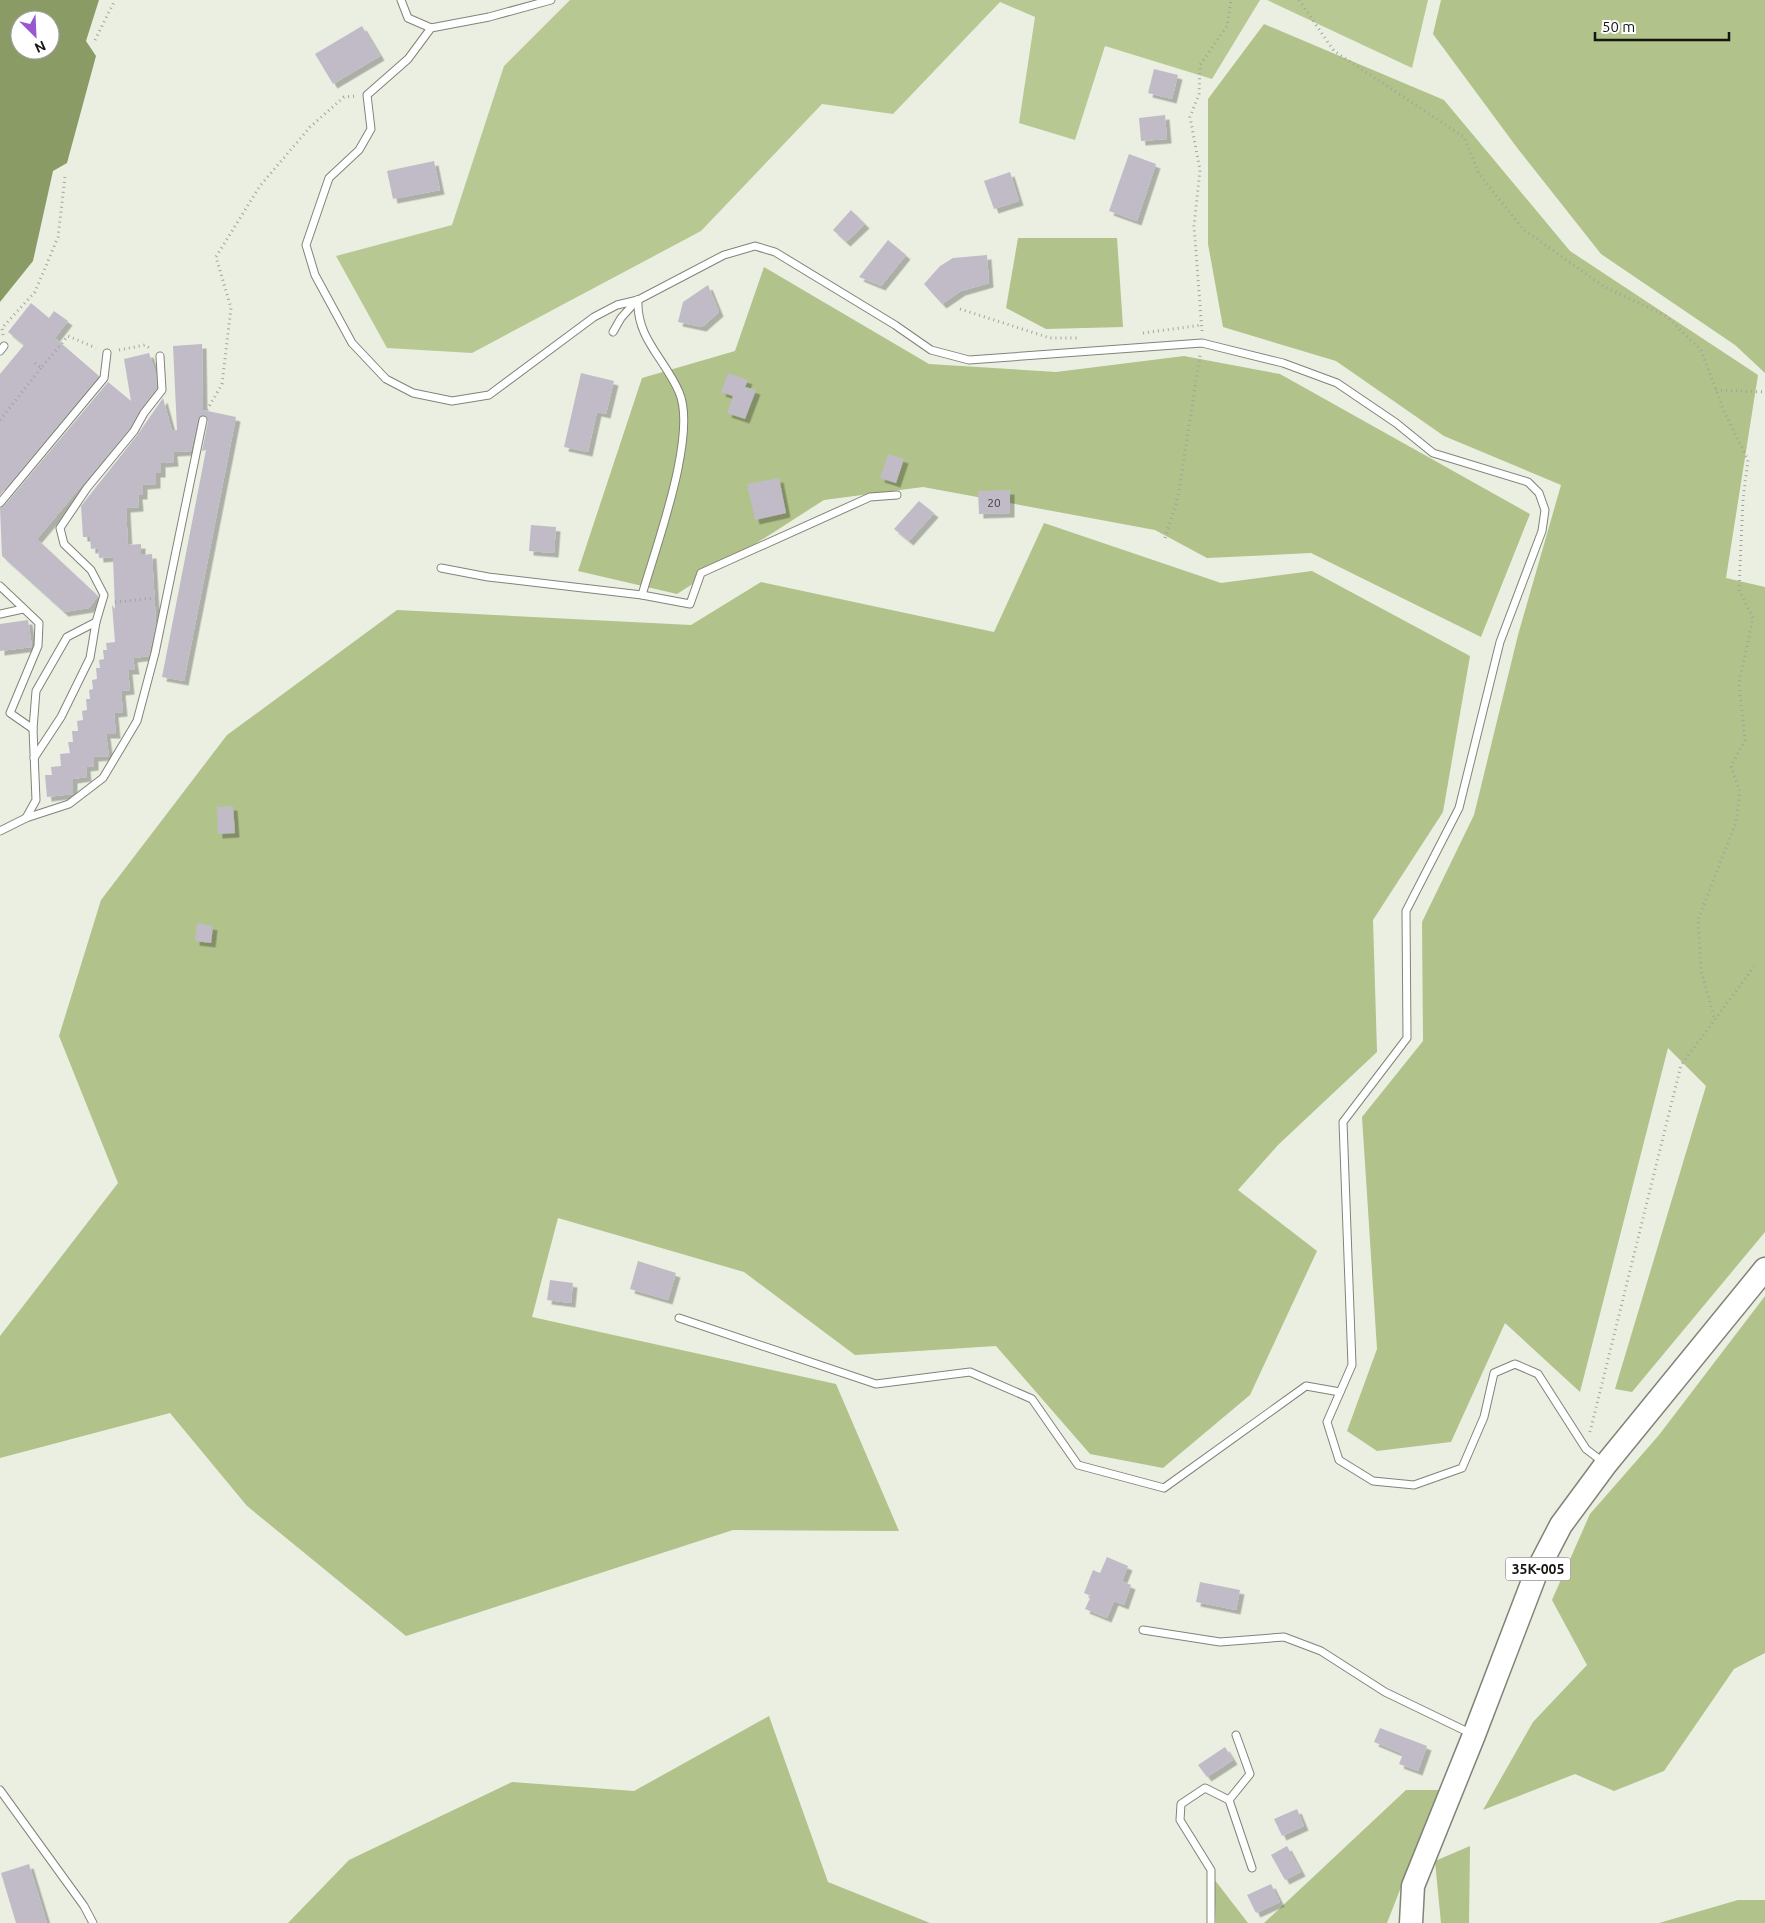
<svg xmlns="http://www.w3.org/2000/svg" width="1765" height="1923" font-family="Ubuntu,sans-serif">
<defs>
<filter id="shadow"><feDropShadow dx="4.5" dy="4.5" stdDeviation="0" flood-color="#0004"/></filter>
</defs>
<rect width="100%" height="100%" fill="#ebefe2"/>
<g fill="#b7c892">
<polygon points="570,0 1260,0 1212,79 1105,46 1075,140 1019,123 1035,17 1000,2 893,114 822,104 701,231 472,353 387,348 336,256 452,225 504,66"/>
<polygon points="1267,0 1428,0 1412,68"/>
</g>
<g fill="#b1c28a">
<polygon points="1441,0 1765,0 1765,373 1735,345 1601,254 1518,149 1433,34"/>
<polygon points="1264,24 1444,100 1570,251 1758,375 1726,578 1765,587 1765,1232 1632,1392 1615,1389 1706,1086 1668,1048 1580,1392 1505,1323 1451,1442 1377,1451 1347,1431 1377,1349 1362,1117 1423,1041 1422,922 1474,815 1518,635 1561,485 1444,436 1336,361 1223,327 1208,244 1208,99"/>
<polygon points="1018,238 1117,238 1123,327 1046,329 1006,308"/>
<polygon points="764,267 929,364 1056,372 1184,356 1280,374 1530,514 1481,637 1311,553 1207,558 1155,530 923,487 824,500 677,594 578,571 642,378 735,351"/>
<polygon points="1044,523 1221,583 1312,571 1470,656 1443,812 1373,920 1377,1052 1278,1145 1238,1190 1317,1251 1250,1395 1163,1468 1090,1454 996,1346 855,1355 744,1272 558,1218 532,1317 836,1384 899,1531 733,1530 406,1636 247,1506 170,1413 0,1458 0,1336 118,1183 59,1036 101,900 227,735 397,610 691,625 761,582 994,632"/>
<polygon points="1765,1296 1765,1653 1734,1669 1664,1771 1614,1791 1575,1774 1483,1810 1533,1722 1587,1665 1552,1600 1590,1514 1659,1435"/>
<polygon points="769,1716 828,1882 930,1923 288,1923 349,1860 512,1782 634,1791"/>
<polygon points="1406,1790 1439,1790 1387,1923 1264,1923"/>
<polygon points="1470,1846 1469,1923 1441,1923 1435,1861"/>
<polygon points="1214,1879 1248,1923 1216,1923"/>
<polygon points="1738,1900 1765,1900 1765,1923 1659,1923"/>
</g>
<path fill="#8b9b65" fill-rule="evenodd" d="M0,0H99L86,41L96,56L67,163L53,171L33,261L0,302ZM20,20H50V50H20Z"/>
<g fill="#c0bbc7" filter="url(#shadow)">
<polygon points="362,26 380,56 333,84 315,54"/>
<polygon points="1154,69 1178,75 1172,99 1148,93"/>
<polygon points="1165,115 1167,139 1141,141 1139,118"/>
<polygon points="1129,154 1156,164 1137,221 1109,211"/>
<polygon points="434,161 440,190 393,199 387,171"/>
<polygon points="1010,172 1019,201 994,209 984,181"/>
<polygon points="851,210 865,224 846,242 833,230"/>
<polygon points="888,240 906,255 881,286 859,277"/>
<polygon points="987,255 989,283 961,291 942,304 924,284 940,266 953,258"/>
<polygon points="708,285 719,312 702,327 678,322 683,302"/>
<polygon points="31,303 49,318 54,311 68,321 55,338 99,376 0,495 0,374 24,345 8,332"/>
<polygon points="202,344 203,410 236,417 184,681 162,677 206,450 202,451 208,421 204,415 198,419 191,451 173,452 174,462 161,463 161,473 156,473 156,484 143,485 143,495 138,495 139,507 126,508 128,545 141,544 141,555 152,554 156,623 149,656 133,658 135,670 128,670 130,690 121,691 123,712 114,713 116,734 106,734 109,756 94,757 94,766 86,767 87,777 73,779 73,794 47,797 45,775 52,775 51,767 61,766 60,754 70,753 68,742 73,742 72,731 78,731 77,721 83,720 82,711 87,710 86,699 90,699 89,690 93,689 92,680 97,679 96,668 100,668 99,660 104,659 103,650 107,650 106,643 115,642 112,605 115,609 113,557 99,558 98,548 91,549 90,537 83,537 81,506 138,434 163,398 172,431 177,430 173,346"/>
<polygon points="149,353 156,374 157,388 140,410 130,428 37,539 98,596 89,608 64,612 2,556 0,508 4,506 108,382 131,401 124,359"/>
<polygon points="581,373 614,381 606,414 597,412 588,452 564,447"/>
<polygon points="728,373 748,380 745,387 756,390 745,419 727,413 733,396 721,392"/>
<polygon points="888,454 904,459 896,483 880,478"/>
<polygon points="779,478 786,513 755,520 747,484"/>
<polygon points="1010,490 1010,513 979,514 978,491"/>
<polygon points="919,501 934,513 909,541 894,529"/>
<polygon points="531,525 556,527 554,553 529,551"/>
<polygon points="28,620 32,647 0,651 0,624"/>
<polygon points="233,806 235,833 218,834 217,807"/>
<polygon points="197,923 213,926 211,943 195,941"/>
<polygon points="638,1261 676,1273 668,1300 630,1289"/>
<polygon points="550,1280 573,1283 571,1303 547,1300"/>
<polygon points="1107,1557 1128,1566 1122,1581 1131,1585 1124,1605 1114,1601 1107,1618 1085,1609 1091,1596 1084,1593 1093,1570 1100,1573"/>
<polygon points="1200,1582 1240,1590 1236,1610 1196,1602"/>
<polygon points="1380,1728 1427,1746 1418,1771 1399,1764 1403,1754 1374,1742"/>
<polygon points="1225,1747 1233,1760 1207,1777 1198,1765"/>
<polygon points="1297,1809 1304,1826 1282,1836 1274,1819"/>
<polygon points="1287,1846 1301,1872 1285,1880 1271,1855"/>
<polygon points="29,1864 47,1923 16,1923 1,1873"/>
<polygon points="1271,1884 1280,1902 1256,1913 1247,1895"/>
</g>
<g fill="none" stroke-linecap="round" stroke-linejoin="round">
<g stroke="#808478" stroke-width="9">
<g id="lane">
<polyline points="401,0 408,18 431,28"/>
<polyline points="551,0 489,17 431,28 408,59 367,95 371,129 359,150 329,178 306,245 315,275 352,343 386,379 413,393 452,401 489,395 594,317 617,305 638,300 724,255 755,246 775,252 895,325 931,350 969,360 1202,343 1283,363 1337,383 1396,423 1433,453 1528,482 1539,493 1545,510 1542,531 1500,642 1459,808 1406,911 1407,1038 1343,1122 1352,1365 1327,1422 1339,1460 1373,1481 1414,1485 1462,1468 1484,1417 1494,1373 1515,1364 1538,1374 1586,1449 1603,1462"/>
<path d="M638,300C636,338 665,359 679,392C698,435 655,549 642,595L690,604L701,573L870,497L897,495"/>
<polyline points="613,332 621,318 637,300"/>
<polyline points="0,351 4,346"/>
<polyline points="0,503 104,378 107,353"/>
<polyline points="441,568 488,577 642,595"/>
<polyline points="0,586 39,623 38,646 10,713 33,729"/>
<polyline points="0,614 23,609"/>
<polyline points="34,758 61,717 90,658 96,622"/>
<polyline points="26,818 36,800 33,729 36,691 67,637 96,622 104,595 91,570 64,544 60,528 87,488 134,431 144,413 162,390 160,356"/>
<polyline points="0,831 26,818 69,804 103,778 137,721 155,653 203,420"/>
<polyline points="679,1318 876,1384 970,1372 1032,1399 1078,1465 1164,1488 1306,1386 1340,1392"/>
<polyline points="1143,1630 1220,1642 1284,1637 1321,1651 1385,1692 1472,1734"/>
<polyline points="0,1790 84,1906 93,1923"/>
<polyline points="1229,1800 1250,1774 1236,1735"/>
<polyline points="1211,1923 1211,1870 1180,1820 1181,1804 1205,1788 1229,1800 1252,1868"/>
</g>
</g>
<g stroke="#808478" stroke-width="25">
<polyline id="primary" points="1411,1923 1413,1886 1474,1735 1536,1573 1561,1525 1606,1464 1765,1269"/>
</g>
<g stroke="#a2a59b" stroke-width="3" stroke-dasharray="1 4" stroke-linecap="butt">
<polyline points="1299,0 1334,51 1464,137 1479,174 1523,229 1603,286 1666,316 1701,350 1724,411 1748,460 1743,499 1739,590 1753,618 1739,683 1745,740 1731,766 1740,792 1736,822 1698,920 1701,971 1715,1020"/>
<polyline points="95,40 115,0"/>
<polyline points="960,309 1050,338 1077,338"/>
<polyline points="1202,331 1194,226 1200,170 1190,117 1199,94 1200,65 1227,26 1231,0"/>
<polyline points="1143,333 1202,325"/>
<polyline points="3,335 2,328 35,292 58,237 65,177"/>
<polyline points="119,350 145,345 151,349"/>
<polyline points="35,363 41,368 68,336 96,348"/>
<polyline points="1716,390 1765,392"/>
<polyline points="207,410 222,384 231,308 216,257 260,186 310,127 344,97 357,96"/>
<polyline points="0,420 41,368"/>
<polyline points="1165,538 1178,497 1200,355"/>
<polyline points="115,602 156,598"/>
<polyline points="1590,1432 1681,1065 1754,967"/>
</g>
<use href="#lane" stroke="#fff" stroke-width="7"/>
<use href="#primary" stroke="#fff" stroke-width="22"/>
</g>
<g text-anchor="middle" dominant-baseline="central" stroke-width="4" stroke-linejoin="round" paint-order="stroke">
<g font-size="12" fill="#403f3f">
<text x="994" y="502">20</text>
</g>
<rect fill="#fff" stroke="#5b5c59" stroke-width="1" x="1505.5" y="1557.5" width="65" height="23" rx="4"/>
<g font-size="14" font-weight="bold" fill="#151612">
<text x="1538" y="1569">35К-005</text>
</g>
</g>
<g transform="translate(35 35) rotate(156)"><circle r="24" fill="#ffffff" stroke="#a1a2a0"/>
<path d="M0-4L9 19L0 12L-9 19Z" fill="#9858cf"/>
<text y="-8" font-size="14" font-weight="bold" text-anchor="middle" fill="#151612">N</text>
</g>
<path d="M1595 32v8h134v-8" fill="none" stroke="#151612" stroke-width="2.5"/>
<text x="1602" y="32" font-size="15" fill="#151612" stroke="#ffffff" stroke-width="4" paint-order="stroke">50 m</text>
</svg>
